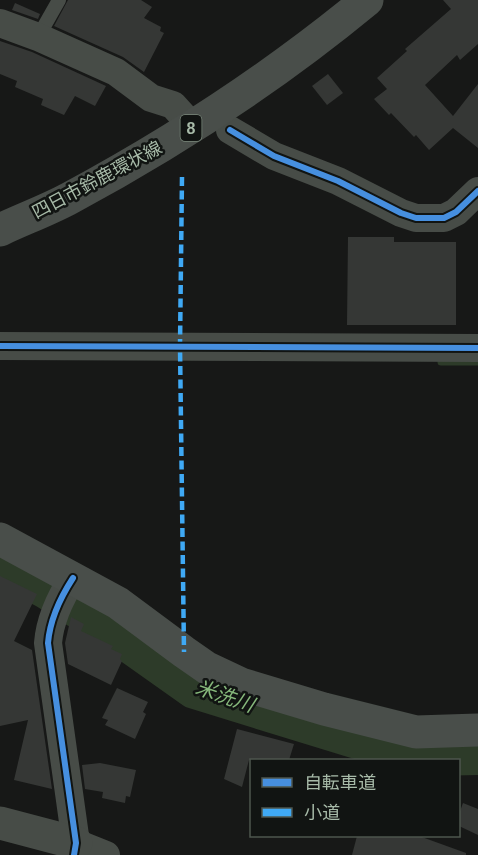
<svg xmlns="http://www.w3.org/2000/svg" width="478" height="855" font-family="Arial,'Noto Sans JP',sans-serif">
<rect width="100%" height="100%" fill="#171817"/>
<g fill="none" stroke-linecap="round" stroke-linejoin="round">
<polyline stroke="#2d3b29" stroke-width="7" points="441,362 478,362"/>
<polyline stroke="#2d3b29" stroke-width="42" points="0,564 47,588 99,620 195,688 403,752 430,755 478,754"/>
</g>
<g fill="#353735">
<polygon points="68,0 141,0 152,7 144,18 161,27 160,31 164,33 144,72 123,57 54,26"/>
<polygon points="443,0 478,0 478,44 460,60 457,55 425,85 453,116 478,84 478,148 453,128 429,150 416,135 414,137 391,113 389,115 374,99 387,89 377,78 407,51 405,49 451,9"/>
<polygon points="15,3 40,14 38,19 12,10"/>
<polygon points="0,41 32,52 106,86 95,106 75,96 64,115 41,105 43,99 15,87 17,81 0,74"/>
<polygon points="328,74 343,93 327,105 312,86"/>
<polygon points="348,237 394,237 394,242 456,242 456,325 347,325"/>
<polygon points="0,576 37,594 14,641 32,650 52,789 14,780 28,720 0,726"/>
<polygon points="71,617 84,624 81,631 113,646 111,649 122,654 120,659 122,661 111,685 68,664 65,643"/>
<polygon points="117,688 148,702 143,712 146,714 135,739 105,725 108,720 102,718"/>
<polygon points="237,729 294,744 289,760 249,760 242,787 224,779"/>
<polygon points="100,763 136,770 130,797 126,796 125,803 102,798 103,792 85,789 82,765"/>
<polygon points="463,803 478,809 478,835 459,826 459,814"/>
<polygon points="357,836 419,836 466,853 466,855 352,855"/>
</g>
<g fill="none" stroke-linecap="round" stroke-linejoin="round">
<polyline stroke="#474c47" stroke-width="14" points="38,37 59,0"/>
<g stroke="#474c47" stroke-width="28">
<polyline points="0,23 38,37 116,72 151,98 173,105 193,127"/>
<polyline points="230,130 274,156 338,181 401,213 416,218 444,218 456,212 478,191"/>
<polyline points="0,346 478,348"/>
<path d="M73,578C60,598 50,619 48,643L76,843L74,855"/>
<polyline points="76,843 106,855"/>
</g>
<polyline stroke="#474c47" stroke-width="33" points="0,823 76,843"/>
<g stroke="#494e4a" stroke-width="33">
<path d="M0,230C23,219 48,210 70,198C176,141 275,76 367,0"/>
<polyline points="0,539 118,603 184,652 207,668 241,684 324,709 416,732 478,730"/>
</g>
<polyline stroke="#3fa9f5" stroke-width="4.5" stroke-dasharray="9 4.5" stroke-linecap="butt" points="182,177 180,346 184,652"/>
<g stroke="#111412" stroke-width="10">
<g id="cycleway">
<polyline points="230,130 274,156 338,181 401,213 416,218 444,218 456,212 478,191"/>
<polyline points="0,346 478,348"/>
<path d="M73,578C60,598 50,619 48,643L76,843L74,855"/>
</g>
</g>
<use href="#cycleway" stroke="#468fdf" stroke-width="6"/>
</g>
<g text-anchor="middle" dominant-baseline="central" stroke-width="5" stroke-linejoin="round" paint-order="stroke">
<rect fill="#111412" stroke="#7a887b" stroke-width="1.5" x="180.5" y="115" width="21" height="26" rx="4.5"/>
<g font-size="16" font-weight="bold" fill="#a7baa8">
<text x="191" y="128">8</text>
</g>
<g font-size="18" fill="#a7baa8" stroke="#111412">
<text transform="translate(97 180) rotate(-28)">四日市鈴鹿環状線</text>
</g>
<g font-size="20" font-style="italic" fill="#86b87b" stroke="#111412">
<text transform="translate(225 696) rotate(19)">米洗川</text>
</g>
</g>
<rect x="250" y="759" width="210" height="78" fill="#111412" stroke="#4d564e" stroke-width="1.5"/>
<rect x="262" y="778" width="30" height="9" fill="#468fdf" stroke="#4d564e" stroke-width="1.5"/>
<text x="304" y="789" font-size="18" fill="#a7baa8">自転車道</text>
<rect x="262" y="808" width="30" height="9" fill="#3fa9f5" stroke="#4d564e" stroke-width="1.5"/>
<text x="304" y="819" font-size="18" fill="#a7baa8">小道</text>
</svg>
